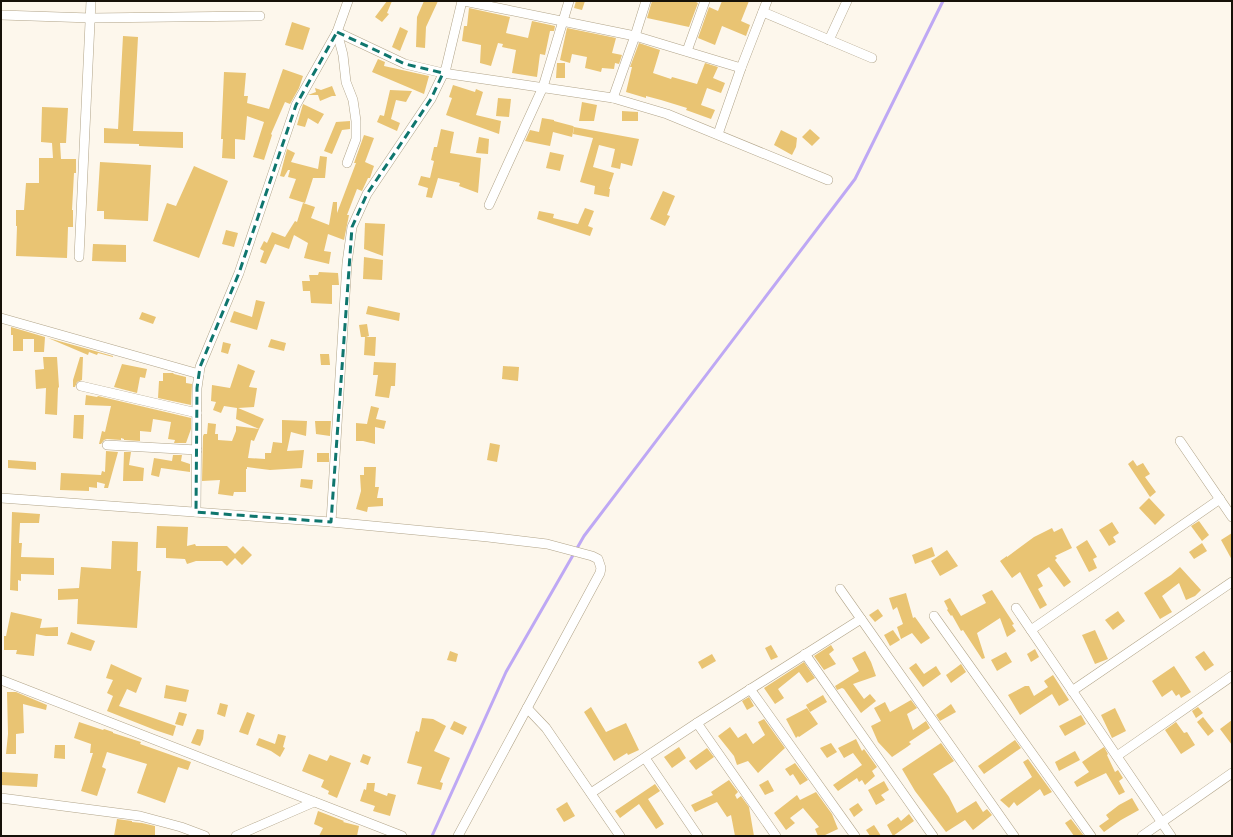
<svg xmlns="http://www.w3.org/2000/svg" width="1233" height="837" font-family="Jost,sans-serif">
<rect width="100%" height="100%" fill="#fdf7ec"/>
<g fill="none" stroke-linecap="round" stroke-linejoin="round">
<polyline stroke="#bea8f4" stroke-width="3" points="432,836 506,672 584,536 855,179 943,1"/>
</g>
<g fill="#e9c473">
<polygon points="387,1 392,1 387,13 389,14 382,22 375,17"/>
<polygon points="424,1 438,1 426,27 425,48 416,47 417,17"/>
<polygon points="576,1 585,1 582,10 574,8"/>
<polygon points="652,1 694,1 698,3 689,27 647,18"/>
<polygon points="722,1 749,1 741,21 750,25 746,36 722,26 715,45 698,38 709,7 718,11"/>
<polygon points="469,8 510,17 506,33 528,38 532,21 555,26 554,31 550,31 545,55 540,54 537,77 512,73 516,50 502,47 503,44 498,43 491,66 480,63 481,45 462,41 464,26 467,26"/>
<polygon points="292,22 310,28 303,50 285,45"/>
<polygon points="400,27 408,31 400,51 392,47"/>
<polygon points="567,28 616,38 612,53 622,55 619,64 615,63 614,69 602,68 601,72 585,68 587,57 572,54 570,63 560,60"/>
<polygon points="123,36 138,37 133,131 183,132 183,148 139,146 139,144 104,143 104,128 118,129"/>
<polygon points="639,43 660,50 653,73 671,79 672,77 697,84 705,63 718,67 713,78 725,83 721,93 707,88 701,105 715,110 711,119 686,110 687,108 661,100 646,96 646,98 626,92 632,67 630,67"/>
<polygon points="378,59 385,62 384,66 429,76 424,94 372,72"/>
<polygon points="557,63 565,63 565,78 556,78"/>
<polygon points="283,69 303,76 299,88 290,104 285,102 271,134 272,135 264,160 253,157 264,122 247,116 245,140 235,139 235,159 222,158 223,139 221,139 224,72 246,73 244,96 248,96 247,103 269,109"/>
<polygon points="453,85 475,92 476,89 483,92 476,115 501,121 499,134 446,115 452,98 449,97"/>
<polygon points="332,86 336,96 332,96 320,101 318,95 308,95 316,92 315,88 321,90"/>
<polygon points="390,90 412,91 406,102 396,100 391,119 400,123 397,131 377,122 380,115 384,116"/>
<polygon points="498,98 511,99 509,117 496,116"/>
<polygon points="582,102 597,105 594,121 579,121"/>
<polygon points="303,104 324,114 318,124 308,118 305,127 297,125"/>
<polygon points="42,107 68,108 66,143 60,143 61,159 76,159 76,173 74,173 72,210 73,210 73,227 68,227 67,258 16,256 17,226 16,226 16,210 24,210 26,183 39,183 39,158 53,158 52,143 41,142"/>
<polygon points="622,111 638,112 638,121 622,121"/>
<polygon points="542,118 554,120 554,121 573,126 574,127 572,137 553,132 550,146 525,141 530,130 539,132"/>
<polygon points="350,121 350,129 342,130 332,154 324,151 336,122"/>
<polygon points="574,127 639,139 632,166 621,163 620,169 611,167 615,149 599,145 593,167 614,173 609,189 610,189 609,197 594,194 595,186 580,182 593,138 573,134"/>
<polygon points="441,129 454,132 450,153 481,158 478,193 459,186 460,183 438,178 432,198 426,197 428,188 418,185 421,176 430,178 434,161 431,160 434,147 437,147"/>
<polygon points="810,129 820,138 812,146 802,137"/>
<polygon points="781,130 797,138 796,147 792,155 774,145"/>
<polygon points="364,135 374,138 365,162 374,166 370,178 368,178 362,191 357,189 347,215 349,215 344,240 328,234 324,251 331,252 329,264 304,258 308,243 294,235 289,249 275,244 266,264 260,262 264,251 260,249 264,241 267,243 272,232 285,237 295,221 297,222 303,203 315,207 311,218 329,225 333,202 337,202 337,213 356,163 354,163"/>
<polygon points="479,137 489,139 488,154 476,153"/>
<polygon points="287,149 295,153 291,162 318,169 320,156 327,157 325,178 313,178 305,203 289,198 296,179 288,177 290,170 288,170 284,177 280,176"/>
<polygon points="550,152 564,155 560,171 546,168"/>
<polygon points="100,162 151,165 148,221 104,219 104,211 97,211"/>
<polygon points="194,166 228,181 199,258 153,241 167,203 176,206"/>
<polygon points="663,191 675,196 667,215 670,216 665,226 650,219"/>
<polygon points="585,208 594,211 588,226 593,228 590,236 537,219 539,211 554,214 553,218 578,224"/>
<polygon points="365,223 385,224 383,256 364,249"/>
<polygon points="226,230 238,233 234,247 222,244"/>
<polygon points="93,244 126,245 126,262 92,261"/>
<polygon points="364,257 383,260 382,280 363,279"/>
<polygon points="319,272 338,273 339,285 332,285 332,304 311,303 310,291 303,291 302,281 310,281 309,275 318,275"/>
<polygon points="256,300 265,302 257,330 230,322 234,311 252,317"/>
<polygon points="368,306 400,313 399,321 366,314"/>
<polygon points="142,312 156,317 153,324 139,319"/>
<polygon points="367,324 369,336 366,337 376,337 375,356 364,355 365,337 361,337 359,325"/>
<polygon points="11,327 45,337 44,352 34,352 34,339 23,339 23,351 13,351 13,335 11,335"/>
<polygon points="48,338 113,356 113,357 98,353 97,355 89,352 88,355"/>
<polygon points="271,339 286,343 284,351 268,347"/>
<polygon points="223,342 231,344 228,354 221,352"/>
<polygon points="320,354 329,354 330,365 321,365"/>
<polygon points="43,357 57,357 59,387 58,388 57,415 45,414 46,388 36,389 35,370 44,369"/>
<polygon points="80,357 83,357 82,380 77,382 75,387 73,387 73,380"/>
<polygon points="374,362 396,363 395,386 391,386 389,398 375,396 378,375 373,375"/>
<polygon points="122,364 147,369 145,378 140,377 137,393 114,387"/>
<polygon points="238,364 255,371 249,387 257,388 254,407 238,408 264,419 259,429 236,419 237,408 224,406 221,413 213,410 216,402 211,401 212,385 230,388"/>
<polygon points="503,366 519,367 518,381 502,379"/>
<polygon points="163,373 173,373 174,374 186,377 186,383 192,384 191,405 158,398 159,381 163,381"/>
<polygon points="86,395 97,397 98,396 191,418 191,429 186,443 174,443 175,440 168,439 171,422 153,419 151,432 140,431 140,441 124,440 124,439 121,438 121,440 107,439 104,440 101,444 99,444 102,431 105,432 111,406 85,405"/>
<polygon points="371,406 379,408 376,419 386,421 384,429 375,427 375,444 363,441 356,441 356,423 367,424"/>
<polygon points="74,415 84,415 83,439 73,438"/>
<polygon points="282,420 307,421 306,436 291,432 287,451 304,450 302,468 270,470 247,467 247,469 246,469 246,492 234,492 233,496 218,494 220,480 202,481 203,436 204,434 207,434 208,423 216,424 215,434 218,434 218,440 232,441 236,431 236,426 259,429 254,441 251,440 248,458 265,459 265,453 271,453 273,442 282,443"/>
<polygon points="315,421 331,421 330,436 316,434"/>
<polygon points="490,443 500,445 497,462 487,460"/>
<polygon points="106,451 118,452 108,488 104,488 105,484 97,482 97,488 89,487 89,491 60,490 61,473 101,475 102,471 105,472"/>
<polygon points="124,452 131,452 129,465 144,468 143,481 123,481"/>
<rect x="317" y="453" width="12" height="9"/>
<polygon points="173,455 182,455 181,461 190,464 190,472 161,468 159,477 151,475 154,458 172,461"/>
<polygon points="8,460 36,462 36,470 8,468"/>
<polygon points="1133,460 1137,466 1143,463 1150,474 1145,477 1156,492 1150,497 1128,464"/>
<polygon points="364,467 376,467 375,487 379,487 377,498 383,498 383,506 368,507 367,512 356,509 361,491 360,475 364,475"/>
<polygon points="301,479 313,480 312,489 300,487"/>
<polygon points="1149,498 1165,515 1155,525 1139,508"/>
<polygon points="12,512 40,514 39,523 20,523 19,543 22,543 21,557 54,558 54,575 21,574 21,581 18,580 18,591 10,590"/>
<polygon points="1199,521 1209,535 1202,541 1191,526"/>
<polygon points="1112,522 1119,533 1113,537 1116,542 1109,546 1099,530"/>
<polygon points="157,526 188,527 187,546 195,544 196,546 227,546 235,554 243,546 252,555 242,565 235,558 227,566 222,561 196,561 187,564 185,559 166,558 166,548 156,548"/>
<polygon points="1052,528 1054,532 1062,528 1072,548 1055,556 1057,558 1055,560 1071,582 1064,587 1049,567 1037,575 1043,586 1038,589 1047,605 1040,609 1020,572 1012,578 1000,561 1007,556 1007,557 1034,537"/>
<polygon points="1232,533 1232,560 1221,540"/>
<polygon points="1087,540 1097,557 1093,559 1097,568 1089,572 1076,547"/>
<polygon points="112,541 138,542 137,571 141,571 137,628 77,624 78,599 58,600 58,589 79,588 81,567 111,569"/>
<polygon points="1202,543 1207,551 1194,559 1189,552"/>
<polygon points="932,547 935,556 915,564 912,555"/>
<polygon points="947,550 958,566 940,576 931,561"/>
<polygon points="1180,567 1201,590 1195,596 1186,600 1179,583 1162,596 1172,612 1160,619 1144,593 1171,575"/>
<polygon points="992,590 1014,624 1012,625 1016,631 1007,637 1000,618 977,633 985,658 982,659 963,630 961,631 952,615 951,616 947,610 948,609 944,601 950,598 961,616 986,603 982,595"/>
<polygon points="906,593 913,618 915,617 930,638 921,644 912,633 901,639 897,627 903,624 897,607 893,610 889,598"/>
<polygon points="878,609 883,616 875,622 869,615"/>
<polygon points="1118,611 1125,621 1113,630 1105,620"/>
<polygon points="11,612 42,619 40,628 58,627 58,636 46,636 36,634 34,656 16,654 17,650 4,650 4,636 6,636"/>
<polygon points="893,630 900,640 890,646 884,635"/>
<polygon points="1095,630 1108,659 1095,664 1082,635"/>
<polygon points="71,632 95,641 91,651 67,644"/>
<polygon points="771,645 778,657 771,660 765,648"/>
<polygon points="831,645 834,650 829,654 836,664 824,670 814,656"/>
<polygon points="1035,649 1039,657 1031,662 1027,654"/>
<polygon points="450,651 458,654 456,662 447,660"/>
<polygon points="865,651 871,662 876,676 853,684 864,699 870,694 876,701 861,713 844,689 842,688 837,690 835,686 859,671 852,658"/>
<polygon points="1204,651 1214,665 1205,671 1195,657"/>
<polygon points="1006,652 1012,662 997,671 991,660"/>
<polygon points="712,654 716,661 702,669 698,662"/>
<polygon points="804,662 815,678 807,683 799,672 778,689 784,698 775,704 764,688"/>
<polygon points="916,663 924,674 936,666 941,674 923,687 909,668"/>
<polygon points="111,664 142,678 136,693 127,689 119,706 176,726 173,736 155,730 107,711 113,696 107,693 113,680 106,678"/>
<polygon points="961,664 966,672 951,683 946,675"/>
<polygon points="1174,666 1191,692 1181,698 1179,694 1176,696 1172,690 1162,697 1152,681"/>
<polygon points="1053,675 1069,700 1059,706 1052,694 1020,715 1008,695 1025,686 1029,686 1034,696 1048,687 1044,681"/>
<polygon points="166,685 189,690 186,702 164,698"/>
<polygon points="7,692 16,692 47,705 46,710 23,704 24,733 16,734 16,754 6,754 8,734"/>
<polygon points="823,695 827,702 810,712 806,705"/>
<polygon points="749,697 754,706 747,710 742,701"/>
<polygon points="911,700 917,708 907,714 913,730 926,721 930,728 909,742 911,744 907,747 892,757 878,742 871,726 881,721 874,708 885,702 890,712"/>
<polygon points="220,703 228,705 225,717 217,714"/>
<polygon points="951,704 956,712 940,721 936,715"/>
<polygon points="591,707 606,732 626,723 639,750 628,755 627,753 614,761 584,712"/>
<polygon points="1198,707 1203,713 1196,718 1192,711"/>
<polygon points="807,708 818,724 799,737 798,736 796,738 786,719"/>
<polygon points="1115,708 1126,731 1112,738 1101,715"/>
<polygon points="179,712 187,714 183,726 175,724"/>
<polygon points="247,712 255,715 248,735 239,732"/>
<polygon points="1081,715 1086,724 1065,736 1059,726"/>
<polygon points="1203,717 1214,731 1208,736 1197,722"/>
<polygon points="422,718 433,719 446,726 434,751 450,758 440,782 443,783 441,790 417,784 422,767 407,763 416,731 419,732"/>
<polygon points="764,719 785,748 758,773 748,761 737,765 734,756 718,736 730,727 738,738 746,733 753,744 765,735 758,722"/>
<polygon points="1232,720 1232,745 1220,729"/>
<polygon points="454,721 467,727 463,735 450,729"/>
<polygon points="79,722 103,730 104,729 113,732 113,733 141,742 140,744 191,762 188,770 178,767 165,803 137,793 147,764 107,752 102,767 106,769 97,796 81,791 93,753 90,753 91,744 74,738"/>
<polygon points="1176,722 1184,733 1187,732 1195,745 1181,754 1165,730"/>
<polygon points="197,729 204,730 203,739 200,746 191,743"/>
<polygon points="278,734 286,736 283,747 285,748 280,757 271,751 256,745 259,738 275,744"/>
<polygon points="856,739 862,751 864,749 877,767 872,771 875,776 865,785 862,780 859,782 857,778 838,791 833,785 862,765 853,753 844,758 838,748"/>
<polygon points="1015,740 1021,748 984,774 978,766"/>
<polygon points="831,743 837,752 827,758 820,748"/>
<polygon points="941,743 954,761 933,774 949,797 957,813 976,801 983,812 987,809 992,815 973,830 965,820 946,832 915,791 902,769"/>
<polygon points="55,745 65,745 65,759 54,758"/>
<polygon points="679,747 686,758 672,768 664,757"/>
<polygon points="1104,747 1108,754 1107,755 1115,772 1118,770 1123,778 1119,781 1125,792 1119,795 1106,773 1077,787 1074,782 1089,772 1082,762"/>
<polygon points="707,748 714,757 696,770 689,761"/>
<polygon points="1075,751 1080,760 1059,771 1055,762"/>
<polygon points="309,754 327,761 330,755 351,763 337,798 328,794 329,791 321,787 324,780 302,771"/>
<polygon points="363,754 371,757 368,765 360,762"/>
<polygon points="1028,759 1052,792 1044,796 1040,789 1017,806 1014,802 1009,808 1000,800 1032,777 1023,762"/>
<polygon points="795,763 808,780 800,785 793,774 790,776 785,769"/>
<polygon points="2,772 38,774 37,787 1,785"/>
<polygon points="729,780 738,792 735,795 737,799 741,796 749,807 754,836 735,836 731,815 727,817 717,802 695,812 691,805 713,795 711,792"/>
<polygon points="768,780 774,791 765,795 759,785"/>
<polygon points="884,781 889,790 881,795 885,800 876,805 868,790"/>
<polygon points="367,783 375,783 374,791 387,796 388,793 396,795 390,816 373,811 375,806 360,801 364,789 366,790"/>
<polygon points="655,784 660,791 648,799 664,824 656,829 639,804 620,818 615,811"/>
<polygon points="816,792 832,814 838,829 823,836 818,836 815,829 819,827 803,808 790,818 795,823 786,830 774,813 797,795 800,800"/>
<polygon points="1132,798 1139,810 1121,820 1104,832 1099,826 1109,819 1106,815 1119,805"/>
<polygon points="567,802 575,816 564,822 556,809"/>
<polygon points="858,803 863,810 854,817 849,809"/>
<polygon points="318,811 344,821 343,822 359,826 357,836 319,836 323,828 314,824"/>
<polygon points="909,814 914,821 893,836 887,825 898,817 901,821"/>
<polygon points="117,819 132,821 132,822 142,823 155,826 155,836 114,836"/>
<polygon points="1071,819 1084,836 1074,836 1065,823"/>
<polygon points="874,825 876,828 881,836 870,836 866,830"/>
</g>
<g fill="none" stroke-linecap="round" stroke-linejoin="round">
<g stroke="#b1a489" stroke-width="10">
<g id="street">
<polyline points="464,1 635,36 741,68"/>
<polyline points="763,12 872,58"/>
<polyline points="1,15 91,18 260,16"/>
<polyline points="337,32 405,64 443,73 613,98 667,114 828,180"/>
<polyline points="337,32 343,55 346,82 353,100 356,121 356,139 347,163"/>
<polyline points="829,40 847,1"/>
<polyline points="687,51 705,1"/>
<polyline points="613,98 635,36 646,1"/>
<polyline points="718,134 741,68 767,1"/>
<polyline points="489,205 543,87 569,1"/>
<polyline points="79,257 91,1"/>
<polyline points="1,318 199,374"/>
<polyline points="81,386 197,413"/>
<polyline points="1180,441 1232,517"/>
<polyline points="107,445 197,450"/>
<polyline points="1,498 331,522 488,537 547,544 592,556 598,559 601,568 600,573 458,836"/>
<polyline points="196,512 197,388 200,367 239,273 296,105 337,32 348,1"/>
<polyline points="331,522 347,263 352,227 367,194 431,99 446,68 462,1"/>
<polyline points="840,589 1014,836"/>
<polyline points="1016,608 1171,836"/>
<polyline points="934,616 1091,836"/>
<polyline points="1031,630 1220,499"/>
<polyline points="805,654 933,836"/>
<polyline points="1,680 402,836"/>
<polyline points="750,689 855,836"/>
<polyline points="1072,691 1232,582"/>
<polyline points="527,708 546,728 620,836"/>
<polyline points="697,723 776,836"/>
<polyline points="1117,756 1232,676"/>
<polyline points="645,758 698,836"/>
<polyline points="591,793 697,723 861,619"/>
<polyline points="1,798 140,816 181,827 205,836"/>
<polyline points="236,836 314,802"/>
<polyline points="1142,836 1232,773"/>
</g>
</g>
<use href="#street" stroke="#fff" stroke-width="9"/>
</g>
<path fill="none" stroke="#0f766e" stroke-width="3" stroke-dasharray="8 5" stroke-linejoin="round" d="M337,32L405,64L443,73L431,99L367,194L352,227L331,522L196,512L197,388L200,367L239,273L296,105Z"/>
<rect width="1233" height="837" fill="none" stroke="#161108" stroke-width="4"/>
</svg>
